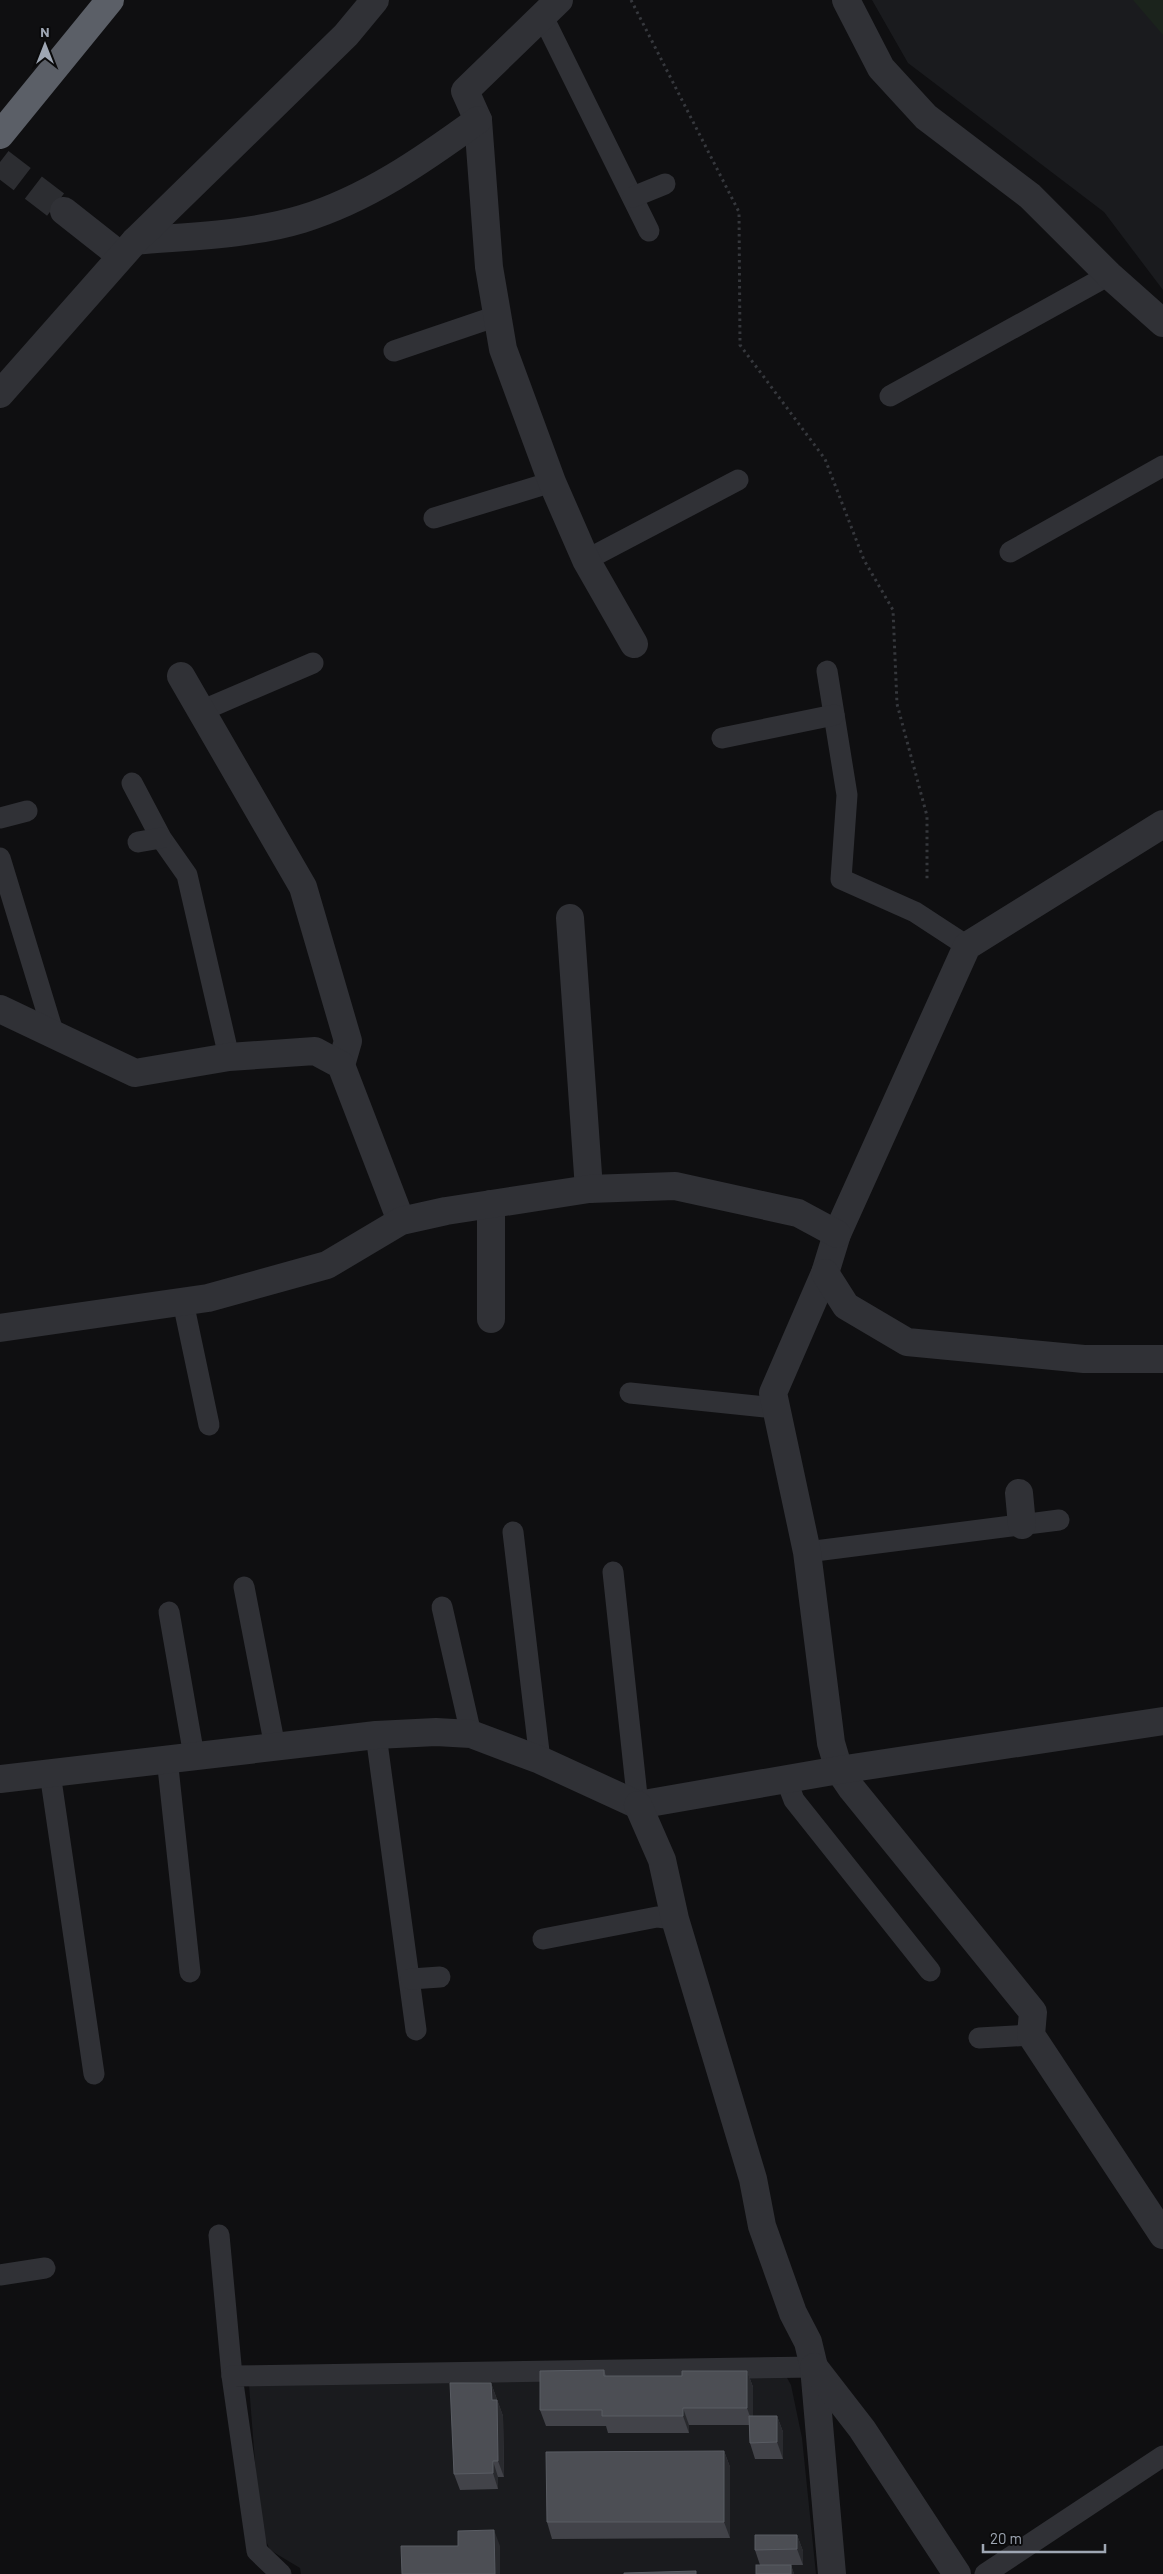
<svg xmlns="http://www.w3.org/2000/svg" width="1163" height="2574" font-family="Barlow,sans-serif">
<rect width="100%" height="100%" fill="#0f0f11"/>
<g fill="#1a1b1e">
<polygon points="872,0 1163,0 1163,290 1104,212 908,63"/>
<polygon points="786,2376 791,2385 802,2438 816,2574 301,2574 300,2568 270,2550 260,2527 249,2385"/>
</g>
<polygon fill="#1b231c" points="1133,0 1163,0 1163,35"/>
<g fill="none" stroke-linecap="round" stroke-linejoin="round">
<polyline stroke="#2c2d31" stroke-width="28" stroke-dasharray="28 14" stroke-linecap="butt" points="0,162 64,211"/>
<polyline stroke="#36383d" stroke-width="3" stroke-dasharray="2.5 4" stroke-linecap="butt" points="631,0 739,212 740,345 825,459 864,560 893,610 897,704 927,816 927,882"/>
<g stroke="#303136" stroke-width="21">
<polyline points="542,15 649,231"/>
<polyline points="633,197 665,184"/>
<polyline points="394,351 497,316"/>
<polyline points="890,396 1109,275"/>
<polyline points="434,518 552,482"/>
<polyline points="1010,552 1163,466"/>
<polyline points="586,560 738,480"/>
<polyline points="827,671 847,795 841,879 915,912 967,946"/>
<polyline points="201,711 313,663"/>
<polyline points="722,738 834,715"/>
<polyline points="132,783 161,838 187,875 229,1057"/>
<polyline points="0,818 27,811"/>
<polyline points="138,842 161,838"/>
<polyline points="0,858 54,1035"/>
<polyline points="183,1302 209,1425"/>
<polyline points="630,1393 775,1408"/>
<polyline points="513,1532 540,1760"/>
<polyline points="807,1552 1059,1520"/>
<polyline points="613,1572 638,1805"/>
<polyline points="244,1587 275,1747"/>
<polyline points="442,1607 471,1734"/>
<polyline points="169,1612 194,1756"/>
<polyline points="376,1735 416,2030"/>
<polyline points="167,1758 190,1972"/>
<polyline points="50,1773 94,2074"/>
<polyline points="786,1779 794,1800 930,1971"/>
<polyline points="543,1939 657,1917 675,1919"/>
<polyline points="411,1979 440,1977"/>
<polyline points="979,2038 1031,2035"/>
<polyline points="219,2235 232,2376"/>
<polyline points="0,2275 45,2268"/>
<polyline points="281,2574 257,2551 232,2376 814,2367"/>
<polyline points="985,2574 1163,2456"/>
</g>
<g stroke="#303136" stroke-width="28">
<polyline points="559,0 465,91 478,120 489,267 503,349 552,482 586,560 634,644"/>
<polyline points="846,0 881,68 926,117 1030,196 1109,275 1163,323"/>
<polyline points="64,211 121,256"/>
<path d="M135,241C190,236 249,235 302,219C367,199 423,160 478,120"/>
<polyline points="0,394 135,241 346,35 375,0"/>
<polyline points="181,676 303,887 348,1041 341,1065"/>
<polyline points="1163,824 967,946 837,1234 825,1273 773,1393 807,1552 831,1743 839,1770 852,1789 1033,2012 1031,2035 1163,2235"/>
<polyline points="570,918 589,1189"/>
<polyline points="0,1009 135,1073 229,1057 315,1051 341,1065 401,1221"/>
<polyline points="491,1204 491,1319"/>
<polyline points="825,1273 846,1306 907,1342 1084,1359 1163,1359"/>
<polyline points="0,1328 208,1298 327,1265 401,1221 446,1211 589,1189 675,1186 798,1213 837,1234"/>
<polyline points="1019,1493 1022,1525"/>
<polyline points="0,1779 376,1735 436,1732 471,1734 540,1760 638,1805 839,1770 1163,1721"/>
<polyline points="638,1805 662,1860 675,1919 753,2179 762,2226 793,2313 808,2342 814,2367 832,2574"/>
<polyline points="814,2367 862,2429 957,2574"/>
</g>
<polyline stroke="#5b5f67" stroke-width="28" points="0,135 110,0"/>
</g>
<g fill="#424349">
<polygon points="604,2370 606,2376 682,2376 747,2371 753,2387 753,2416 777,2416 783,2432 783,2459 755,2459 750,2443 749,2425 689,2425 689,2433 608,2433 606,2426 546,2426 540,2410"/>
<polygon points="491,2383 503,2416 504,2477 498,2477 498,2489 460,2490 454,2474"/>
<polygon points="724,2451 730,2467 730,2538 552,2539 547,2522"/>
<polygon points="797,2535 803,2551 803,2565 791,2565 794,2574 756,2574 760,2565 755,2550"/>
</g>
<g fill="#292a2e">
<polygon points="747,2371 753,2387 753,2425 747,2408"/>
<polygon points="491,2383 503,2416 504,2477 498,2461 492,2400"/>
<polygon points="683,2408 689,2425 689,2433 683,2416"/>
<polygon points="777,2416 783,2432 783,2459 777,2442"/>
<polygon points="724,2451 730,2467 730,2538 724,2522"/>
<polygon points="493,2461 498,2477 498,2489 493,2473"/>
<polygon points="494,2530 500,2546 500,2574 495,2574"/>
<polygon points="797,2535 803,2551 803,2565 797,2549"/>
<polygon points="791,2565 794,2574 791,2574"/>
</g>
<g fill="#4c4e54" stroke="#595c63">
<polygon points="604,2370 604,2376 682,2376 682,2371 747,2371 747,2408 683,2408 683,2416 602,2416 602,2410 540,2410 540,2371"/>
<polygon points="450,2383 491,2383 492,2400 497,2400 498,2461 493,2461 493,2473 454,2474"/>
<polygon points="749,2416 777,2416 777,2442 750,2443"/>
<polygon points="724,2451 724,2522 547,2522 546,2452"/>
<polygon points="494,2530 495,2574 402,2574 401,2546 458,2546 458,2531"/>
<polygon points="755,2535 797,2535 797,2549 755,2550"/>
<rect x="756" y="2565" width="35" height="9"/>
<polygon points="696,2571 696,2574 624,2574 624,2573"/>
</g>
<g transform="translate(45 45)" stroke="#0a0a0b" stroke-width="4" paint-order="stroke">
<path d="M0-4L9 19L0 12L-9 19Z" fill="#9ea6b3"/>
<text y="-8" font-size="14" font-weight="bold" text-anchor="middle" fill="#9ea6b3">N</text>
</g>
<path d="M983 2544v8h122v-8" fill="none" stroke="#9ea6b3" stroke-width="2.5"/>
<text x="990" y="2544" font-size="15" fill="#9ea6b3" stroke="#0a0a0b" stroke-width="4" paint-order="stroke">20 m</text>
</svg>
